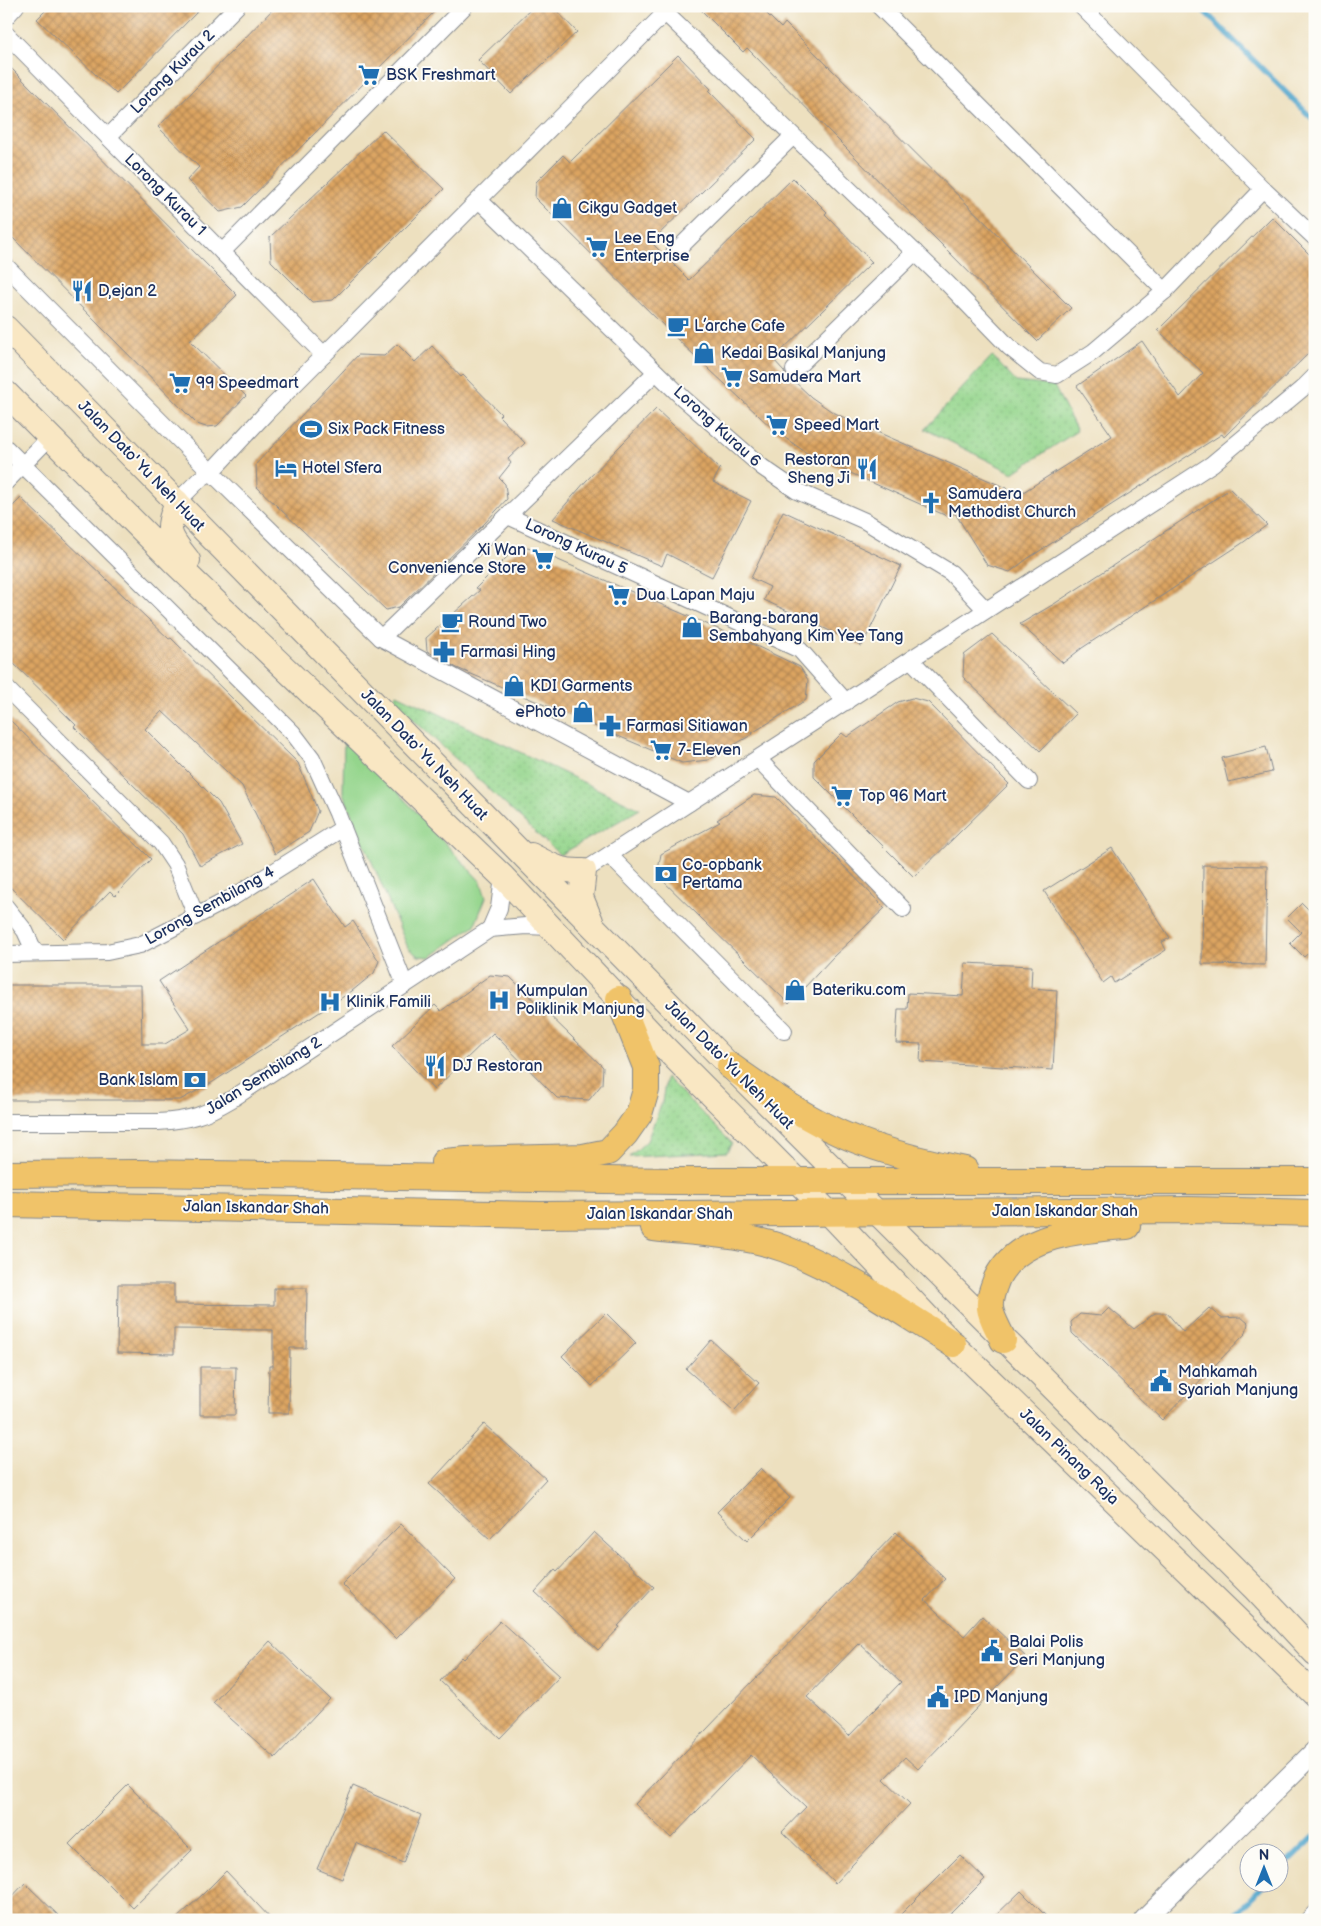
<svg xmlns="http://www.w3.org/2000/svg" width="1321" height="1926" font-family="'Balsamiq Sans',sans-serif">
<defs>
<pattern id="grass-dots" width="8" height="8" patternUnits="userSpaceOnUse" patternTransform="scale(1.25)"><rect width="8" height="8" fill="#94d58c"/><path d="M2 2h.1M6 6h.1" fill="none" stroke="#7fb77b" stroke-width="1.8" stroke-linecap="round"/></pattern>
<pattern id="building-cross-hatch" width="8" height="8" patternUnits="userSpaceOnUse" patternTransform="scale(1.25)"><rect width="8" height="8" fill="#dca460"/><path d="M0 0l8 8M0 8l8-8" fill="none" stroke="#b28652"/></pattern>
</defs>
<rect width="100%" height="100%" fill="#fdfcf7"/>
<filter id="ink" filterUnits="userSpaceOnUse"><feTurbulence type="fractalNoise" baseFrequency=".02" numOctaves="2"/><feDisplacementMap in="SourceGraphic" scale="10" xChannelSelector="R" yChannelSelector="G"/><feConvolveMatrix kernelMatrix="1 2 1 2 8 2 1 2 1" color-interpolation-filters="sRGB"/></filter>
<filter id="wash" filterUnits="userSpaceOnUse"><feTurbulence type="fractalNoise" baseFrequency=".0096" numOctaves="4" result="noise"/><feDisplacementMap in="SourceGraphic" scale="20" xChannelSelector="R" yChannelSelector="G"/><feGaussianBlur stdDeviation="1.12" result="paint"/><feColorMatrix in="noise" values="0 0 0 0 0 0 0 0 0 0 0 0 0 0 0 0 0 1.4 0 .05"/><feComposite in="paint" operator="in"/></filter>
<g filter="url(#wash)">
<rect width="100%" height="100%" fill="#ede0bf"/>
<g fill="url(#grass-dots)" stroke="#588275">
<polygon points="992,356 1016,382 1054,386 1077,431 1013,473 925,429"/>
<polygon points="397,694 640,809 560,855 392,700"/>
<polygon points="666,1077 732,1143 727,1152 629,1157 647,1141 662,1102"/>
</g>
<polygon fill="#94d58c" stroke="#588275" points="344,734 481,882 486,897 475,925 430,957 418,956 408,948 343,793"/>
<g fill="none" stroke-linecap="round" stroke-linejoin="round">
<g stroke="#4fa4cb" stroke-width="5.5">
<polyline points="1199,6 1315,121"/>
<polyline points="1278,1872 1315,1836"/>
<polyline points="1229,1920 1266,1884"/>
</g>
</g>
<g id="blocks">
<g fill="url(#building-cross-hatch)" fill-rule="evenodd">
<polygon points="50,6 203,6 116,94 37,19"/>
<polygon points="276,6 440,6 242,207 220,212 187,180 199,167 158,127"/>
<polygon points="534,6 552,6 577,32 511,94 478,60"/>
<polygon points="697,6 759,6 781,28 785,23 1071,308 1037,341 747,48 743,52"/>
<polygon points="678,55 711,89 709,91 756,139 651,242 689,280 793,178 827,212 825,214 872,262 773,359 784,371 787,377 793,380 811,397 831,411 845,418 1020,494 1112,436 1077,386 1142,341 1180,397 1203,373 1158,330 1272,217 1315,260 1315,347 1224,437 1222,434 1027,559 1010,572 987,565 955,513 949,517 808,454 774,430 677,339 535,198 536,182 563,155 570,162"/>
<polygon points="6,63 237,295 190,341 246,396 217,426 206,427 197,424 6,231"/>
<polygon points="383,130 444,189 333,300 312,302 271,261 270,237"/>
<polygon points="397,344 415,362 432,346 461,377 463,375 501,414 499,416 525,443 508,459 511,463 499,478 505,484 507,499 485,523 399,607 386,610 257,487 256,464 358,355 384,356"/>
<polygon points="656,409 720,469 713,482 751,501 712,577 667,554 662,566 553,519 586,481"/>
<polygon points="1230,489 1267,525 1241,544 1082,648 1063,663 1020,624 1054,604"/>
<polygon points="21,498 169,639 171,638 298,763 318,811 309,832 275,854 242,786 162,711 145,729 219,803 242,844 200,866 183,834 74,727 76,725 6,656 6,513"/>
<polygon points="783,511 901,566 862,646 764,600 770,587 751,578"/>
<polygon points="528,547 746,641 800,667 808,680 806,700 752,733 753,734 708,760 682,763 457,668 427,651 426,638 480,590 476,588 509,555"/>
<polygon points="992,634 1076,714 1040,751 963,677 964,655"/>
<polygon points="912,698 928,702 1009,784 914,877 814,777 814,761 842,733 847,737 898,702"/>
<polygon points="6,716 151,859 115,896 110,891 63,939 6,883"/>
<polygon points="1266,747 1272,772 1228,782 1222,758"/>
<polygon points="754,795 776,797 885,908 833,957 789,1004 657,875 661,854 720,822 717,820"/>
<polygon points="1112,848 1170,938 1162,942 1166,950 1114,983 1111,977 1103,983 1044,891"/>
<polygon points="1203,865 1267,866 1265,965 1202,964"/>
<polygon points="314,879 345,927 353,921 379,961 374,973 352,991 213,1082 180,1100 6,1100 6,985 141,985 142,1044 165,1044 190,1029 159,981"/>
<polygon points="1302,903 1315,916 1315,947 1304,957 1290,943 1301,932 1287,918"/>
<polygon points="965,963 1032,966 1031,988 1057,990 1053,1070 920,1062 921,1044 896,1043 898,1009 907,1009 908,993 963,996"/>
<polygon points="490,975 510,977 603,1067 602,1084 589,1100 557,1098 493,1033 434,1090 392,1046 435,1005 441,1011"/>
<polygon points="118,1284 174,1284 174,1304 274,1305 274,1288 307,1288 306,1348 290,1348 289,1413 268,1413 269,1366 273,1366 273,1330 174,1329 174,1354 117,1353"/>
<polygon points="1109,1308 1134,1329 1155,1313 1167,1313 1183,1332 1209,1308 1221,1318 1241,1317 1248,1323 1246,1333 1162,1420 1072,1333 1071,1322 1080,1314 1101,1316"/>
<polygon points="606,1313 636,1343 592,1386 562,1356"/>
<polygon points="711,1340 759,1383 734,1411 686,1369"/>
<polygon points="200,1367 236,1367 235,1415 200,1415"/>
<polygon points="484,1424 546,1479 490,1539 429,1484"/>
<polygon points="761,1468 790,1498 747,1541 717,1512"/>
<polygon points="401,1524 455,1579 396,1639 342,1584"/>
<polygon points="594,1532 654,1587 618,1626 620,1627 598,1650 535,1592 555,1570 557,1572"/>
<path d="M896,1532L945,1579L925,1600L964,1636L982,1616L1026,1657L918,1769L905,1757L884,1779L910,1804L835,1883L782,1832L806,1807L751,1755L671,1838L635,1804ZM859,1643L901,1682L849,1736L807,1697Z"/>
<polygon points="500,1621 560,1676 500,1738 440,1681 462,1657 464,1659"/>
<polygon points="270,1641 330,1699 275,1758 213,1703"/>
<polygon points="128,1785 192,1850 133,1908 69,1844"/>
<polygon points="353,1786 421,1815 403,1863 356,1843 342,1879 317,1869"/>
<polygon points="960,1855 985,1879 944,1920 895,1920"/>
<polygon points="226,1871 272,1920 175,1920 202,1895"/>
<polygon points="25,1883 63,1920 15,1920 6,1911 6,1903"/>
<polygon points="1021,1891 1050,1920 991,1920"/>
</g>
</g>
</g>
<g filter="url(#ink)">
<use href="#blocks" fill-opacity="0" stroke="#84888e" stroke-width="1"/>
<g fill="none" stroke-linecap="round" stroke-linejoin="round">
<g stroke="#84888e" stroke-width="18">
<g id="minor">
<polyline points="658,6 948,284 1009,347 1040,372 1057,375 1093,352 1165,291 1263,189"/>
<polyline points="879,6 1165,291"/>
<polyline points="1081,6 1263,189 1315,238"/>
<polyline points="6,17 16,6"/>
<polyline points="6,34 324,355"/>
<polyline points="108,137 237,6"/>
<polyline points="479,200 683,398 762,467 797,491 865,521 951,573 986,610"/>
<polyline points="222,252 465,6"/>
<polyline points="674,253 793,136"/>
<polyline points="6,266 211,472 381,638 689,803"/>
<polyline points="794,370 915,252"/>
<polyline points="6,448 293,733 312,758 337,813 405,985"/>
<polyline points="6,482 50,437"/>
<polyline points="177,502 200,479 211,472 267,412 665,13"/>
<polyline points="508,516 800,650 846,702"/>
<polyline points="381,638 656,372"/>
<polyline points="911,660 1029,781"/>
<polyline points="6,688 161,843 175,864 196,916"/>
<polyline points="758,759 903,909"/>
<polyline points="609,855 784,1031"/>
<polyline points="584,871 1212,464 1303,388 1315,376"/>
<polyline points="6,907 25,931 35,953"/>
<polyline points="490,929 499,908 503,877"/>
<polyline points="6,954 107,952 140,945 235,896 343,828"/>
<path d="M6,1122H158C191,1120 205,1115 232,1099L490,929L526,926L550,927"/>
<polyline points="1308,1920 1315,1913"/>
</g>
</g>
<g stroke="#84888e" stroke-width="22">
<polyline id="tertiary" points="1144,1920 1315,1751"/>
</g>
<g stroke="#84888e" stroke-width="26">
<g id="secondary">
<polyline points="6,328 730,1066 1256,1590 1315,1653"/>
<polyline points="6,393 175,563 503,877 665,1048 829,1213 953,1344 1315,1695"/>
<path d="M177,502C165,532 168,535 188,560"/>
<path d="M531,855C552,866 561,872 584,871L581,897L591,921"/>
</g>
</g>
<g stroke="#84888e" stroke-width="28">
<g id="primary">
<path d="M730,1066C756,1084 782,1103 810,1118C854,1144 914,1160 965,1170"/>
<polyline points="444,1162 467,1160 583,1157 608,1152 625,1134 639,1114 646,1090 646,1067 619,999"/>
<polyline points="6,1174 137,1173 672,1181 1315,1181"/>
<polyline points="6,1204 540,1215 1189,1210 1315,1213"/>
<path d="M654,1228C696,1233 745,1234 785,1249C845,1272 899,1311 953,1344"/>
<path d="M1003,1340C999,1330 991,1318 990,1308C989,1297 993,1288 997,1278C1019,1234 1083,1229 1127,1226"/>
</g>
</g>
<use href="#minor" stroke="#fff" stroke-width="16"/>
<use href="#tertiary" stroke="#fff" stroke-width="20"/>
<use href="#secondary" stroke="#f9e7c3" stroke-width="24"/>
<use href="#primary" stroke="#f0c369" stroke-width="26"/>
</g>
</g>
<defs>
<g id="supermarket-bare" transform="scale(1.725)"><path d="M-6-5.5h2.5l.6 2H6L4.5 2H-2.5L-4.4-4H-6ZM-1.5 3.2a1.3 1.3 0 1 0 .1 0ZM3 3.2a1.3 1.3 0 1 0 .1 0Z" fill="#1f6fb2" stroke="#fdfcf7" stroke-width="2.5" paint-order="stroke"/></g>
<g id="shop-bare" transform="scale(1.725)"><path d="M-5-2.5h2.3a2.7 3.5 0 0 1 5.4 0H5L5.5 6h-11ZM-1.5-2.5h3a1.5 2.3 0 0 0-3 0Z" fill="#1f6fb2" stroke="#fdfcf7" stroke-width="2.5" paint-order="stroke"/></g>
<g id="restaurant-bare" transform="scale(1.725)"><path d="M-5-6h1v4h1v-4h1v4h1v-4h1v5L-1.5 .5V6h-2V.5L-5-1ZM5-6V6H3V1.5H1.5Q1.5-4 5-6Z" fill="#1f6fb2" stroke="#fdfcf7" stroke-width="2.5" paint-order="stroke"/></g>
<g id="cafe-bare" transform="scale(1.725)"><path d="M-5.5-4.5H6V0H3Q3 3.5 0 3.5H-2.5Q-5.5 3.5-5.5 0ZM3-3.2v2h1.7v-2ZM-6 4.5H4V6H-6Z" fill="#1f6fb2" stroke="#fdfcf7" stroke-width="2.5" paint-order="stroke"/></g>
<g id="stadium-bare" transform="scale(1.725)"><path d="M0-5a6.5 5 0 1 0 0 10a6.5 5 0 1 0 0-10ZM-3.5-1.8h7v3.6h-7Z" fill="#1f6fb2" stroke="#fdfcf7" stroke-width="2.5" paint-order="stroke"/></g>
<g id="hotel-bare" transform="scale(1.725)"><path d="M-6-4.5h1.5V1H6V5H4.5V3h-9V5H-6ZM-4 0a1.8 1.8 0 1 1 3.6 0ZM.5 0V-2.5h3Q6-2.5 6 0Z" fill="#1f6fb2" stroke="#fdfcf7" stroke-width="2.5" paint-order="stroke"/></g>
<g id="church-bare" transform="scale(1.725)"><path d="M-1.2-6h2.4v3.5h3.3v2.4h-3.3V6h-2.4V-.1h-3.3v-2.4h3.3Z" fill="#1f6fb2" stroke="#fdfcf7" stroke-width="2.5" paint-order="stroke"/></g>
<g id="pharmacy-bare" transform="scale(1.725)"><path d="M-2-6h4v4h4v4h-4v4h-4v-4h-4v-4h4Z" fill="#1f6fb2" stroke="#fdfcf7" stroke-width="2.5" paint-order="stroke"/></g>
<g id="bank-bare" transform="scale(1.725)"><path d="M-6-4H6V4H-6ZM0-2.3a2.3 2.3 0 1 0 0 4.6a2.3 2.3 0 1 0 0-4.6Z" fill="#1f6fb2" stroke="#fdfcf7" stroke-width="2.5" paint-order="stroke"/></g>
<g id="hospital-bare" transform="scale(1.725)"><path d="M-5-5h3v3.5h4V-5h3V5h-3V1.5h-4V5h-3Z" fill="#1f6fb2" stroke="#fdfcf7" stroke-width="2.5" paint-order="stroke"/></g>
<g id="civic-bare" transform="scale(1.725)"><path d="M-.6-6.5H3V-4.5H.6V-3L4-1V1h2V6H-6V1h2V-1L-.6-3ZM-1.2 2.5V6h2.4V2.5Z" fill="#1f6fb2" stroke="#fdfcf7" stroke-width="2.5" paint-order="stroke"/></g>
</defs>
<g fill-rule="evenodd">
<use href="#supermarket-bare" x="369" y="75"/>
<use href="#shop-bare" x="562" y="208"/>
<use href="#supermarket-bare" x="597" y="247"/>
<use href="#restaurant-bare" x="82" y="291"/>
<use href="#cafe-bare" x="678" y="326"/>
<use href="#shop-bare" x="704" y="353"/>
<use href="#supermarket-bare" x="732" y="377"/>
<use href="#supermarket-bare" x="180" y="383"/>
<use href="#supermarket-bare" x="777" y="425"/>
<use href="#stadium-bare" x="311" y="429"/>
<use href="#hotel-bare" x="286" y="468"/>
<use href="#restaurant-bare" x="867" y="469"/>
<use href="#church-bare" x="931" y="503"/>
<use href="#supermarket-bare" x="543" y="559"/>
<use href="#supermarket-bare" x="619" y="595"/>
<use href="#cafe-bare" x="452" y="622"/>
<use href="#shop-bare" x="692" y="627"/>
<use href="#pharmacy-bare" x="444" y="652"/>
<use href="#shop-bare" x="514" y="686"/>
<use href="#shop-bare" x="583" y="712"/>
<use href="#pharmacy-bare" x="610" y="726"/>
<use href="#supermarket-bare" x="661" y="750"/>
<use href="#supermarket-bare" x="842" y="796"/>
<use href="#bank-bare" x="666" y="874"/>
<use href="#shop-bare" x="795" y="990"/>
<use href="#hospital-bare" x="499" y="1000"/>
<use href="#hospital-bare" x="330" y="1002"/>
<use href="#restaurant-bare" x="435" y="1066"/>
<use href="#bank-bare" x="195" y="1080"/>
<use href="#civic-bare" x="1161" y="1381"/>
<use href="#civic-bare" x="992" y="1651"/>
<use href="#civic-bare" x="938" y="1697"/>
</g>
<g text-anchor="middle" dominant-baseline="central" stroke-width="4" stroke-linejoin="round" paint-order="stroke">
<g font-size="16" fill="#1b2f5e" stroke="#fdfcf7">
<text transform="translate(173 72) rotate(-45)">Lorong Kurau 2</text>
<text transform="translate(165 195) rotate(45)">Lorong Kurau 1</text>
<text transform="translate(717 427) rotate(42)">Lorong Kurau 6</text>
<text transform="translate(141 466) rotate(46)">Jalan Dato' Yu Neh Huat</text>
<text transform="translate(576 547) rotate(25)">Lorong Kurau 5</text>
<text transform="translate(424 755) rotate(46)">Jalan Dato' Yu Neh Huat</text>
<text transform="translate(210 906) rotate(-29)">Lorong Sembilang 4</text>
<text transform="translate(729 1065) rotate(45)">Jalan Dato' Yu Neh Huat</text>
<text transform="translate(264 1076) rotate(-32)">Jalan Sembilang 2</text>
<text transform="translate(256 1208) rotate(1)">Jalan Iskandar Shah</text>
<text x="1065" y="1211">Jalan Iskandar Shah</text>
<text x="660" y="1214">Jalan Iskandar Shah</text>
<text transform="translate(1069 1457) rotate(44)">Jalan Pinang Raja</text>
</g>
<g font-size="16" fill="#1b2f5e" stroke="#fdfcf7" text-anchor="start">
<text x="386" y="75">BSK Freshmart</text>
<text x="578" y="208">Cikgu Gadget</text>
<text x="614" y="238">Lee Eng<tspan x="614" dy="18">Enterprise</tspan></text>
<text x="98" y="291">D,ejan 2</text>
<text x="694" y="326">L’arche Cafe</text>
<text x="721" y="353">Kedai Basikal Manjung</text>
<text x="749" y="377">Samudera Mart</text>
<text x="196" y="383">99 Speedmart</text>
<text x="794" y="425">Speed Mart</text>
<text x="328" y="429">Six Pack Fitness</text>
<text x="850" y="460" text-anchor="end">Restoran<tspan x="850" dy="18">Sheng Ji</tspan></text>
<text x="302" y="468">Hotel Sfera</text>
<text x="948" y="494">Samudera<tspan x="948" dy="18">Methodist Church</tspan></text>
<text x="526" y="550" text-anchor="end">Xi Wan<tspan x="526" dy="18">Convenience Store</tspan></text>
<text x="636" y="595">Dua Lapan Maju</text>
<text x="709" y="618">Barang-barang<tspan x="709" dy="18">Sembahyang Kim Yee Tang</tspan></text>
<text x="468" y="622">Round Two</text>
<text x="460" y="652">Farmasi Hing</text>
<text x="530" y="686">KDI Garments</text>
<text x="566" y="712" text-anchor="end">ePhoto</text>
<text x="626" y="726">Farmasi Sitiawan</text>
<text x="678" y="750">7-Eleven</text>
<text x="859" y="796">Top 96 Mart</text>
<text x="682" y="865">Co-opbank<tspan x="682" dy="18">Pertama</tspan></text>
<text x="812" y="990">Bateriku.com</text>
<text x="516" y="991">Kumpulan<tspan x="516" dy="18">Poliklinik Manjung</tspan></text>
<text x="346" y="1002">Klinik Famili</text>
<text x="452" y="1066">DJ Restoran</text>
<text x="178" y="1080" text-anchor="end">Bank Islam</text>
<text x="1178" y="1372">Mahkamah<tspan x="1178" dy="18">Syariah Manjung</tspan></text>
<text x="1009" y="1642">Balai Polis<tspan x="1009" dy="18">Seri Manjung</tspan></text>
<text x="954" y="1697">IPD Manjung</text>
</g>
</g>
<rect width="1321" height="1926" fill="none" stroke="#fdfcf7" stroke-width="25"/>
<g transform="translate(1264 1868)"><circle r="24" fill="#fdfcf7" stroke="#a3aaba"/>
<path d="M0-4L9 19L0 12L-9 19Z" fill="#1f6fb2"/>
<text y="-8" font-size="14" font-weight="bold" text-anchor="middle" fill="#1b2f5e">N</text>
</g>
</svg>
